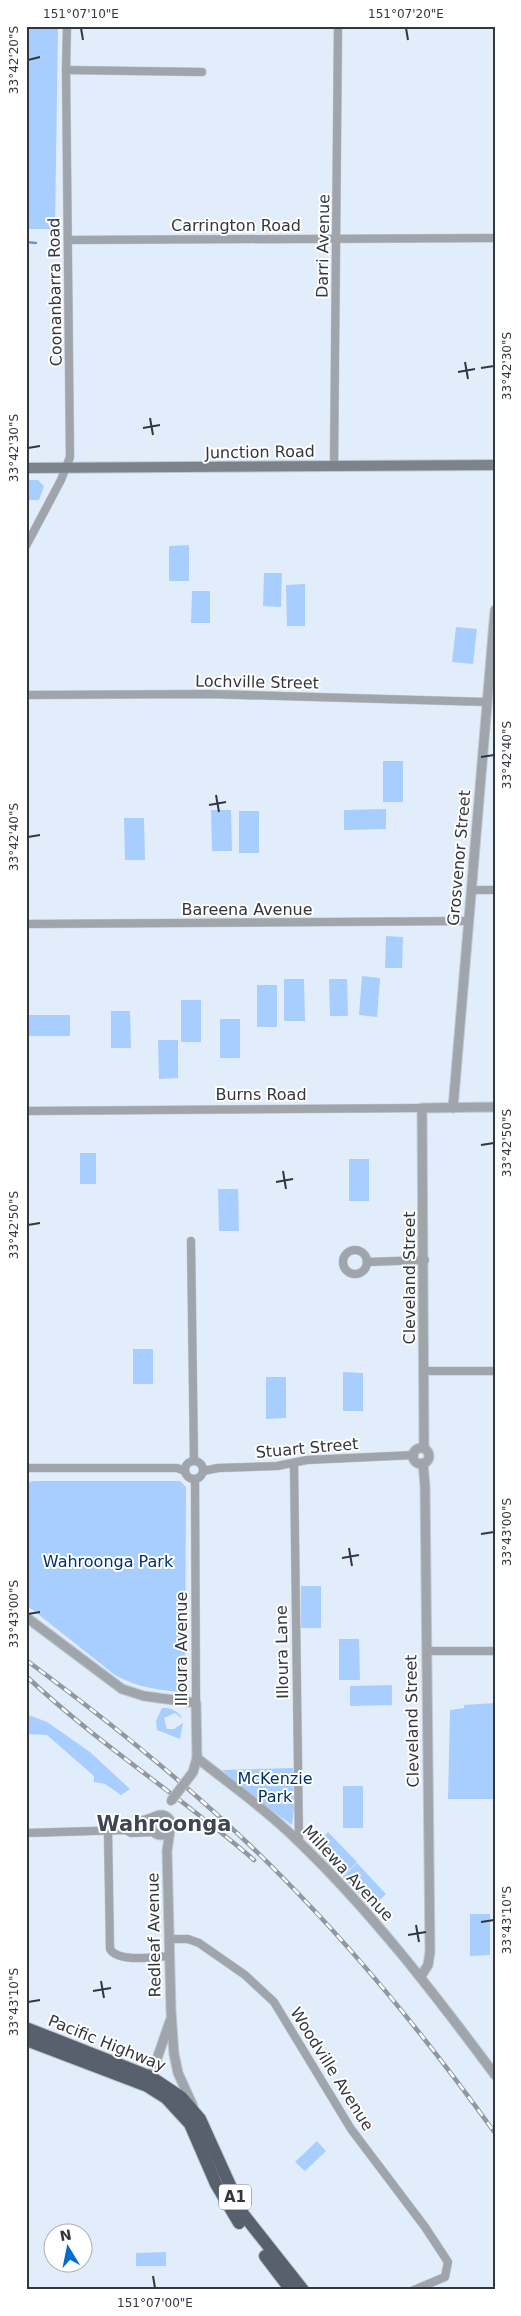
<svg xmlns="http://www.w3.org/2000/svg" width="521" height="2316" font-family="'DejaVu Sans',sans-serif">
<rect width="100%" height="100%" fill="#e2edfb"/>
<g fill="#a8ceff">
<polygon points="26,26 41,26 41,29 58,26 55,229 26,229"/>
<polygon points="26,480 38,480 44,486 39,500 26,500"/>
<polygon points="189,545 189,581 169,581 169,546"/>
<polygon points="264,573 282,573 281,607 263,606"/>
<polygon points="305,584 305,626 287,626 286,585"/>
<polygon points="192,591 210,591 210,623 191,623"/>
<polygon points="456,627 477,629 473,664 452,662"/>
<rect x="383" y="761" width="20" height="41"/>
<polygon points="386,809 386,829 344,830 344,810"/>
<polygon points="211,810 231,810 232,851 212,851"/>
<rect x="239" y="811" width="20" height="42"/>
<polygon points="124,818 144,818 145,860 125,860"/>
<polygon points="386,936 403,937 402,968 385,968"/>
<polygon points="362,976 380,978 377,1017 359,1015"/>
<polygon points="284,979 304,979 305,1021 284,1021"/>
<polygon points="329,979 347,979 348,1016 330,1016"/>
<rect x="257" y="985" width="20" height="42"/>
<rect x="181" y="1000" width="20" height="42"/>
<polygon points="111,1011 130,1011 131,1048 111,1048"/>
<rect x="29" y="1015" width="41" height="21"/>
<rect x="220" y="1019" width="20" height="39"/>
<polygon points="158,1040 178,1040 178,1078 159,1079"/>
<rect x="80" y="1153" width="16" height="31"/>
<rect x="349" y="1159" width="20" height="42"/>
<polygon points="218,1189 238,1189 239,1231 219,1231"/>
<rect x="133" y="1349" width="20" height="35"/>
<polygon points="343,1372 363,1373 363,1411 343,1411"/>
<polygon points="266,1377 286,1377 286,1418 266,1419"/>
<path d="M34,1481H180L186,1487L185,1688L182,1692C158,1690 136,1687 115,1675L29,1607L27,1485L29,1482Z"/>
<rect x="301" y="1586" width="20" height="42"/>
<polygon points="339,1639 359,1639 360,1680 339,1680"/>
<polygon points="392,1685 392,1705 350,1706 350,1686"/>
<polygon points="495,1703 495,1799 448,1799 450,1710 464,1708 464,1705"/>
<path d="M162,1708C170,1707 179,1711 182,1719L175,1713L164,1718L167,1729H174L183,1723L180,1739L157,1730L156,1721Z"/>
<polygon points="26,1714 47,1722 90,1752 130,1789 121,1795 105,1784 94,1782 94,1776 47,1735 26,1734"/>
<polygon points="293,1768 294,1809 292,1825 257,1800 222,1770"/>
<rect x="343" y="1786" width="20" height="42"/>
<polygon points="328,1832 357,1862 343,1876 314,1846"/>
<polygon points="357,1863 386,1894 372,1907 343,1877"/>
<polygon points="470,1914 490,1914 490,1955 470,1956"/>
<polygon points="317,2141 326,2151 305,2171 295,2162"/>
<polygon points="166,2252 166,2266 136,2266 136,2253"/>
</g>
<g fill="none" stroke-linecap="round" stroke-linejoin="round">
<polyline stroke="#6797d5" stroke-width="2.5" points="26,242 36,243"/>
<g stroke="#bfc9d5" stroke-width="9">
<g id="minor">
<polyline points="66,70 202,72"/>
<polyline points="68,240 495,238"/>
<polyline points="334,466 338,26"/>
<polyline points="26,546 61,480 70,457 66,70 67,26"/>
<polyline points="26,695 208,694 487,702"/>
<polyline points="471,890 495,890"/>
<polyline points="26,924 469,921"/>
<polyline points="26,1111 422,1108"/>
<polyline points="191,1241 194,1461"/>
<circle cx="355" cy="1262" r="12"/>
<polyline points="367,1262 425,1260"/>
<polyline points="425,1371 495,1371"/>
<circle cx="194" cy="1470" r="9"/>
<polyline points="294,1463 299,1841"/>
<polyline points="26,1468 177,1468 185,1471"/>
<polyline points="203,1471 218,1468 277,1466 307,1460 414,1455"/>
<polyline points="195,1479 196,1703"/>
<polyline points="427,1651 495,1651"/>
<polyline points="126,1830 143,1820 155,1816"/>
<path d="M108,1831L110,1949C118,1963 155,1957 169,1956"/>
<polyline points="26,1833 126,1830 131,1833 154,1832"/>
<polyline points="169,1939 188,1939 199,1943 245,1975 274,2002 351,2129 425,2227 448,2262 445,2277 414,2290"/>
</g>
</g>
<g stroke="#bfc9d5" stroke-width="11">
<g id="tertiary">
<polyline points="453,1108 495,610"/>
<polyline points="424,1448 422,1108 495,1107"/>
<circle cx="421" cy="1456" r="8"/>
<polyline points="26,1617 122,1689 144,1696 196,1703 197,1758 193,1772"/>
<path d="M197,1758C231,1785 267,1810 297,1840C371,1911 434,1993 495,2075"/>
<circle cx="161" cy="1825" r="10"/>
<polyline points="170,1830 167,1851 171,2011 174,2054 178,2073 193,2106"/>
<polyline points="421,1976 428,1965 430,1952 425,1486 423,1463"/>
<polyline points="149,2082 170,2021"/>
</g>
</g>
<g stroke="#bfc9d5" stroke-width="12">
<polyline id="secondary" points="26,468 495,465"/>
</g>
<g stroke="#bfc9d5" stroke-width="14">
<g id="trunk">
<polyline points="26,2028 151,2077 181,2097 200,2119 243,2214 303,2290"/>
<polyline points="26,2040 147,2086 166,2098 190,2124 216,2184 239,2223"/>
<polyline points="265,2256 291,2290"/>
</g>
</g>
<use href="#minor" stroke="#a0a5ab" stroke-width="8"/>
<use href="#tertiary" stroke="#a0a5ab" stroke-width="9"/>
<use href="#secondary" stroke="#7c838b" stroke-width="10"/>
<use href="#trunk" stroke="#57606c" stroke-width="12"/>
<g stroke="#8f97a1" stroke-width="4.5">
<g id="rail">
<path d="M26,1660C117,1727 206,1799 285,1880C362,1958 431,2044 495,2133"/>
<path d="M26,1676C97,1743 180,1796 254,1860"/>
</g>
</g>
<use href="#rail" stroke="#fff" stroke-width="2.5" stroke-dasharray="8" stroke-linecap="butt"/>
<g stroke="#bfc9d5" stroke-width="11" stroke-linecap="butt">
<polyline id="tertiary-bridge" points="171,1801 193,1772"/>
</g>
<use href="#tertiary-bridge" stroke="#a0a5ab" stroke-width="9"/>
</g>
<path fill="none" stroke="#33373d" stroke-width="2" d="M81,28L83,40M406,28L408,40M28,60L40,57M465,362L468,379M481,368L494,366M458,372L475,369M150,418L153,435M143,428L160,425M28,448L40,446M481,757L494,755M216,795L219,812M209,805L226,802M28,837L40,835M481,1145L494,1143M283,1171L286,1189M276,1182L293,1179M28,1225L40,1223M481,1534L494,1532M349,1548L352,1566M342,1558L359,1555M28,1614L40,1612M481,1922L494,1920M416,1925L419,1942M408,1935L426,1932M101,1981L104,1998M93,1991L111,1988M28,2002L40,2000M153,2276L155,2288"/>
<g text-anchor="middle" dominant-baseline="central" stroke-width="4" stroke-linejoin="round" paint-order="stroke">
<rect fill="#fff" stroke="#707377" stroke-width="1" x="219" y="2184.5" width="32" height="25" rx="4"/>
<g font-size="15" font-weight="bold" fill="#33373d">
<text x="235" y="2197">A1</text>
</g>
<g font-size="16" fill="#33373d" stroke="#fff">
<text x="236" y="225">Carrington Road</text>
<text transform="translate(323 246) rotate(-89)">Darri Avenue</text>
<text transform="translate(55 292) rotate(-91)">Coonanbarra Road</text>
<text transform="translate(260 452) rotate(-1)">Junction Road</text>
<text transform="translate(257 682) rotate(1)">Lochville Street</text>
<text transform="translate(459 858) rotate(-85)">Grosvenor Street</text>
<text x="247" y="909">Bareena Avenue</text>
<text x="261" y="1094">Burns Road</text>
<text transform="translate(409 1278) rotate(-90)">Cleveland Street</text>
<text transform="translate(307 1448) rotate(-5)">Stuart Street</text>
<text transform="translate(181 1649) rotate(-90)">Illoura Avenue</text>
<text transform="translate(282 1652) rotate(-91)">Illoura Lane</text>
<text transform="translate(412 1721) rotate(-91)">Cleveland Street</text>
<text transform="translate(348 1873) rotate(47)">Millewa Avenue</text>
<text transform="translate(154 1935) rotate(-91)">Redleaf Avenue</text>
<text transform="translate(107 2043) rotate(22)">Pacific Highway</text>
<text transform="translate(332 2069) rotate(58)">Woodville Avenue</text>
</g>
<g font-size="16" fill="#00326a" stroke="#fff">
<text x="108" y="1561">Wahroonga Park</text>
<text x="275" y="1778">McKenzie<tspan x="275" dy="18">Park</tspan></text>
</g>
<g font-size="21" font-weight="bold" fill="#3d4652" stroke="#fff">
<text x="164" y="1824">Wahroonga</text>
</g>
</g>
<rect width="521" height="2316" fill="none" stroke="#ffffff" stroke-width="55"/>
<g transform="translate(68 2248) rotate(350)"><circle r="24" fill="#ffffff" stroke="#adafb1"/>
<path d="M0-4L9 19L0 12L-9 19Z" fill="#006bd3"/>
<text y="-8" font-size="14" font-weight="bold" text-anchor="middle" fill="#33373d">N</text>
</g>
<rect x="28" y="28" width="466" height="2260" fill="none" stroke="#33373d" stroke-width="2"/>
<g font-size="12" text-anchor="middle" fill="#33373d">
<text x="81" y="18">151°07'10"E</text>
<text x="406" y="18">151°07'20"E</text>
<text transform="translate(14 60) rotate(-90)" y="4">33°42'20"S</text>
<text transform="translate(507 366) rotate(-90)" y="4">33°42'30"S</text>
<text transform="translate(14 448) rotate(-90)" y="4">33°42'30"S</text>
<text transform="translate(507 755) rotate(-90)" y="4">33°42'40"S</text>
<text transform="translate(14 837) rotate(-90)" y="4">33°42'40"S</text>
<text transform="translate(507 1143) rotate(-90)" y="4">33°42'50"S</text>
<text transform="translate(14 1225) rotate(-90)" y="4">33°42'50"S</text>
<text transform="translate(507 1532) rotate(-90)" y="4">33°43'00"S</text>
<text transform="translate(14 1614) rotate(-90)" y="4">33°43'00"S</text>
<text transform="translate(507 1920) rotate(-90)" y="4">33°43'10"S</text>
<text transform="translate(14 2002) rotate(-90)" y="4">33°43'10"S</text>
<text x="155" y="2307">151°07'00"E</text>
</g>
</svg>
